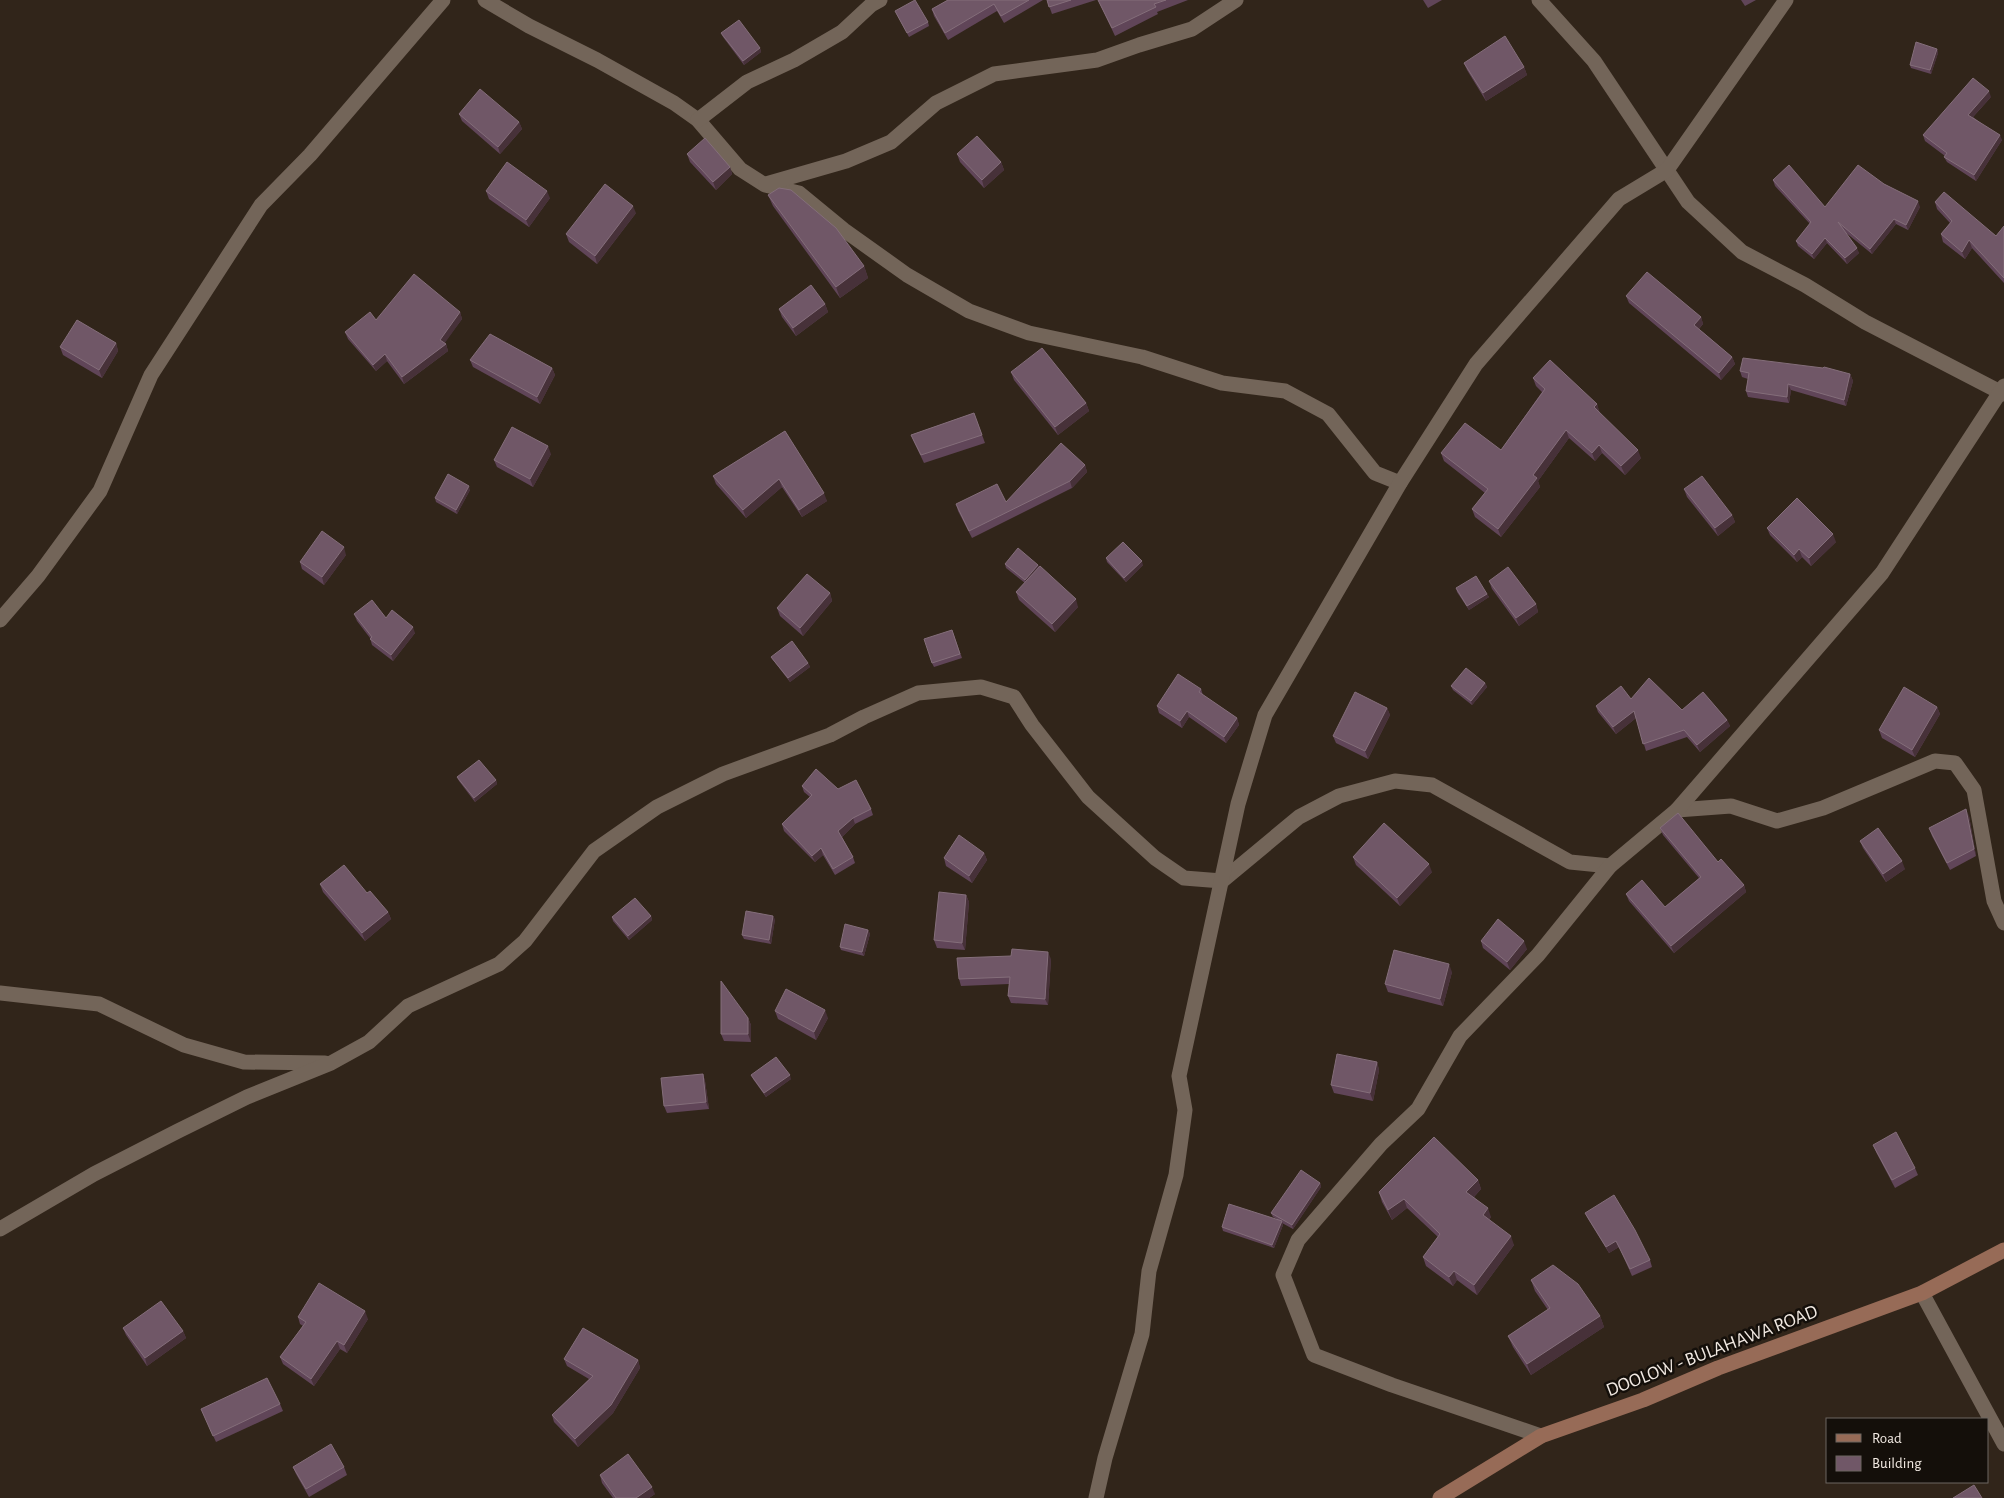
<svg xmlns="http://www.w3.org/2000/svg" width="2004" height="1498" font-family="'Alegreya Sans',sans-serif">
<rect width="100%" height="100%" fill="#31251a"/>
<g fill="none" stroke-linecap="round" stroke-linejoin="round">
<g stroke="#736559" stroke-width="15">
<polyline points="485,0 529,26 597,60 674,103 698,120 740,169 765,185 799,193 844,230 907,275 969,311 1029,333 1142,357 1222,383 1285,391 1328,414 1375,473 1400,483"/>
<polyline points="1539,0 1594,61 1688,202 1742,252 1805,285 1865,322 2004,394"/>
<polyline points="698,120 747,82 794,60 842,32 871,5 880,0"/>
<polyline points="766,184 846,161 891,142 936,103 994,74 1097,60 1139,45 1192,29 1236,0"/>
<polyline points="0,620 38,576 100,491 151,375 261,205 310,155 443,0"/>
<polyline points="1677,810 1731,806 1777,821 1823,808 1935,761 1955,763 1974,790 1994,901 2004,923"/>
<polyline points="0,993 99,1004 184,1045 244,1062 325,1063"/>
<polyline points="0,1229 94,1174 178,1131 247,1097 331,1063 369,1042 408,1006 499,964 525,941 594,851 657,807 723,774 830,735 864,717 918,693 981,687 1014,697 1032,725 1088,797 1155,858 1184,878 1222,881 1299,817 1339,796 1395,781 1432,785 1570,862 1610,866"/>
<polyline points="1922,1293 2004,1444"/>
<polyline points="1541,1436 1392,1385 1314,1355 1283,1275 1298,1240 1381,1144 1418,1109 1460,1036 1538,955 1610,866 1677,810 1882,573 2004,386"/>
<polyline points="1096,1498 1105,1458 1142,1334 1149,1271 1176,1175 1185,1110 1179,1076 1238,804 1265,715 1400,483 1476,364 1619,199 1667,170 1786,0"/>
</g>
<polyline stroke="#976b57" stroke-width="15" points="1440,1498 1541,1436 1643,1400 1718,1368 1922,1293 2004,1250"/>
</g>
<g fill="#604558">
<polygon points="948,0 1043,0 1004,23 997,11 948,40 934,16 932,9"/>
<polygon points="1047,0 1096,0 1052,14"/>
<polygon points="1098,0 1188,0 1157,12 1158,14 1115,36"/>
<polygon points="1423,0 1442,0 1428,8"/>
<polygon points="1741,0 1756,0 1745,6"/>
<polygon points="895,11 928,22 929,26 909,37"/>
<polygon points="721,33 760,48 761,52 744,65 723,37"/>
<polygon points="1937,49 1938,53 1931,74 1911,68 1910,65"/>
<polygon points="1464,63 1524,67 1527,75 1486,101 1467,70"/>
<polygon points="1991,97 1973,117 2002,140 1976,181 1947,162 1944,157 1945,156 1925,141 1923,135"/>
<polygon points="459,114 519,122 522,129 500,154 462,121"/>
<polygon points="687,154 730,167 732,174 716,190 690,162"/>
<polygon points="957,154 1001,162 1004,170 984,188 960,162"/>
<polygon points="1773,180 1825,207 1884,184 1920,207 1908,230 1896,224 1872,254 1845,232 1859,253 1847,264 1827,243 1814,259 1798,246 1796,241 1810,224 1775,186"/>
<polygon points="486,191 550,198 529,227 489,199"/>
<polygon points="768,195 864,266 868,278 840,298 773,206"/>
<polygon points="1935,202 1996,236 2004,226 2004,283 1972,248 1965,259 1943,242 1941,234 1950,223 1937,209"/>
<polygon points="636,213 597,264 569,242 566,234"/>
<polygon points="1626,296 1701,317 1703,324 1699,329 1732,357 1735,364 1721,380 1629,303"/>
<polygon points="825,304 828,312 796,336 782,317 779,309"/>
<polygon points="460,312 462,319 444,343 446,344 448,351 404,384 387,361 376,371 348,339 345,332 376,320"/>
<polygon points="116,343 118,351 102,378 63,355 60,347"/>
<polygon points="470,360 552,368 555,375 540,404 473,367"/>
<polygon points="1740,371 1850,374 1853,381 1846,406 1791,390 1789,403 1748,397 1746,391 1748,379 1742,377"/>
<polygon points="1011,372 1086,403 1089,411 1058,435 1014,380"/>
<polygon points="1533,378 1597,404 1599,412 1641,458 1625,475 1602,453 1595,461 1569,438 1538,481 1540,487 1501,537 1475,517 1472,509 1485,493 1444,461 1441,453 1501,450 1542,392 1536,386"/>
<polygon points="974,413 985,443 924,463 914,442 911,435"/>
<polygon points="785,431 827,501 802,517 782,487 746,518 716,484 713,476"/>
<polygon points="551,454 533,487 497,467 494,460"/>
<polygon points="1085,465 1087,472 1072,488 972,538 958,511 956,504 1006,502"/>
<polygon points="1684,489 1732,515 1735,522 1718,536 1687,497"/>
<polygon points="470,490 457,514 436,502 435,498"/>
<polygon points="1767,528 1836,542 1811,566 1802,557 1797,562 1770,535"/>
<polygon points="346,555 324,585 302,569 300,562"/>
<polygon points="1106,558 1143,565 1126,582 1107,562"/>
<polygon points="1005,564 1038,565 1039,567 1078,607 1055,632 1019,600 1016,592 1025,583 1006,568"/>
<polygon points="1489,581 1536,604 1538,612 1519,626 1492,589"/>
<polygon points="1456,588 1487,594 1489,597 1469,610 1457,592"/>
<polygon points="830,593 832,601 803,636 780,616 777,608"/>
<polygon points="354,614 386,618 415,633 393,661 372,645 370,638 357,621"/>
<polygon points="952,630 962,658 934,667 932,663"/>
<polygon points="771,657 808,663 810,667 790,682 773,660"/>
<polygon points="1485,683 1487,687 1472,705 1453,690 1451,686"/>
<polygon points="1201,689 1203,695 1237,718 1239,725 1226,743 1189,717 1182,728 1159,713 1157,706"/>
<polygon points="1631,699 1727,720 1730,726 1700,752 1687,737 1646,751 1636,718 1616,734 1598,712 1596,706"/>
<polygon points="1937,707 1940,714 1915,757 1882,738 1879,730"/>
<polygon points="1387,708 1390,715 1368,759 1336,743 1333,736"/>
<polygon points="457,777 496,780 497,784 475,802 459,781"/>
<polygon points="802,786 838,789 871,809 873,815 855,824 842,837 853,857 855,863 835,875 823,855 815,862 784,831 782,824 810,797 804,792"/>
<polygon points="1969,816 1976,856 1950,870 1932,836 1929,828"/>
<polygon points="1660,828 1718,862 1744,885 1746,892 1674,953 1629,901 1626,894 1665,907 1699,878 1663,835"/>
<polygon points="1860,841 1905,869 1886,882 1863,848"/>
<polygon points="984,853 987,860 972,883 946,866 944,858"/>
<polygon points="1353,857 1432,872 1400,906 1356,865"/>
<polygon points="320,884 367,893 388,912 391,919 365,941 323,892"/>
<polygon points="966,895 969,902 965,950 937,948 934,940"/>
<polygon points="651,916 652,920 629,940 613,921 612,917"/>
<polygon points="775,919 771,944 744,939 742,935"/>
<polygon points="868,930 870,934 864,956 841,950 840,947"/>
<polygon points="1481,941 1527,949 1510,970 1483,948"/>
<polygon points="1051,959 1048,1005 1011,1003 1008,996 1009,984 961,986 959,979"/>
<polygon points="1452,972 1443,1006 1388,992 1385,984"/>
<polygon points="775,1011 828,1018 816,1040 778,1019"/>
<polygon points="748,1018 751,1025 751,1042 724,1041 721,1034"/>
<polygon points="1377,1062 1379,1070 1373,1101 1334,1093 1331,1085"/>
<polygon points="703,1074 705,1081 709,1109 667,1113 664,1106"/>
<polygon points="751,1075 791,1079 766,1097 753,1079"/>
<polygon points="1873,1145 1915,1168 1918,1175 1895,1188 1876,1152"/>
<polygon points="1478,1180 1481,1189 1474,1197 1491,1217 1489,1220 1514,1245 1477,1295 1457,1280 1453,1286 1426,1266 1423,1257 1438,1237 1407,1208 1392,1220 1382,1202 1379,1192"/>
<polygon points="1320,1183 1321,1187 1293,1229 1282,1223 1283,1225 1274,1248 1223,1231 1222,1227 1277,1219 1273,1217 1271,1213"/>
<polygon points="1585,1213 1650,1260 1652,1267 1632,1276 1619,1247 1609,1253 1588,1219"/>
<polygon points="1531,1280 1600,1316 1604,1327 1531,1375 1513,1347 1508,1336 1548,1310 1535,1291"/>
<polygon points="298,1317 368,1319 347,1353 340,1349 314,1386 283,1364 280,1357 303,1326 300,1324"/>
<polygon points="123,1328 183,1331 186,1338 147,1366 126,1335"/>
<polygon points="564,1359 638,1360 640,1368 613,1413 578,1447 554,1422 552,1415 589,1379 567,1366"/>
<polygon points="280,1404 283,1411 216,1442 201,1409"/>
<polygon points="293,1467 344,1467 347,1475 309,1497 296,1474"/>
<polygon points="600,1475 655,1494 649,1498 613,1498 602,1483"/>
</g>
<g fill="#473139">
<polygon points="760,48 761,52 744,65 743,61"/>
<polygon points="1937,49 1938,53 1931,74 1930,70"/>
<polygon points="1524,67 1527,75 1486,101 1483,93"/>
<polygon points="1989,91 1991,97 1970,120 1968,115"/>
<polygon points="519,122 522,129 500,154 498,147"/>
<polygon points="2000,135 2002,140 1976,181 1974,175"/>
<polygon points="1001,162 1004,170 984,188 982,180"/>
<polygon points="730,167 732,174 716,190 713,182"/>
<polygon points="547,191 550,198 529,227 526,220"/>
<polygon points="1918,201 1920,207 1908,230 1906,225"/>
<polygon points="633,206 636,213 597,264 595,256"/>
<polygon points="1894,219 1896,224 1872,254 1870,249"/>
<polygon points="1825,238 1827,243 1814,259 1812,254"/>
<polygon points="1969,240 1972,248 1965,259 1962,252"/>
<polygon points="1857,248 1859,253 1847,264 1845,258"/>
<polygon points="864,266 868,278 840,298 836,287"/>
<polygon points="825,304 828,312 796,336 793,328"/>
<polygon points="460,312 462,319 442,347 440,340"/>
<polygon points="1701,317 1703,324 1696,332 1694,325"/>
<polygon points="116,343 118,351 102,378 99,370"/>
<polygon points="446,344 448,351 404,384 402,377"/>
<polygon points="385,354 387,361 376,371 373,365"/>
<polygon points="1732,357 1735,364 1721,380 1719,373"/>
<polygon points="552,368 555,375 540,404 537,397"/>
<polygon points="1850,374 1853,381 1846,406 1844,400"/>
<polygon points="1788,384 1791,390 1789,403 1787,397"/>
<polygon points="1086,403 1089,411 1058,435 1055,427"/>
<polygon points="1597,404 1600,413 1594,407"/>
<polygon points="1566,430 1569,438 1538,481 1540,487 1501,537 1498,529 1533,475"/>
<polygon points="1599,445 1602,453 1595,461 1592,453"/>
<polygon points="548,446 551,454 533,487 530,479"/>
<polygon points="1638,450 1641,458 1625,475 1621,466"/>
<polygon points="1085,465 1087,472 1072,488 1070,481"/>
<polygon points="779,479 782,487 746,518 743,510"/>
<polygon points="469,486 470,490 457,514 456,510"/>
<polygon points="824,493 827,501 802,517 799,510"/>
<polygon points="1732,515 1735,522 1718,536 1715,528"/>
<polygon points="1833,534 1836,542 1811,566 1809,558"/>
<polygon points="344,547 346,555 324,585 322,577"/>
<polygon points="1799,549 1802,557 1797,562 1794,555"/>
<polygon points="1142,561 1143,565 1126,582 1124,578"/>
<polygon points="1038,565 1039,568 1026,584 1025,580"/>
<polygon points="830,593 832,601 803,636 800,628"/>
<polygon points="1487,594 1489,597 1469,610 1467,606"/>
<polygon points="1076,599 1078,607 1055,632 1052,624"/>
<polygon points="1536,604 1538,612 1519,626 1516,618"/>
<polygon points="413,627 415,633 393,661 391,655"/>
<polygon points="808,663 810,667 790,682 788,678"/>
<polygon points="1485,683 1487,687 1472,705 1471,701"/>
<polygon points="1937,707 1940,714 1915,757 1912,750"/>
<polygon points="1387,708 1390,715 1368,759 1365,751"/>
<polygon points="1187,711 1189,717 1182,728 1180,721"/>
<polygon points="1634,711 1636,718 1616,734 1613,727"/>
<polygon points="1237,718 1239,725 1226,743 1224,737"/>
<polygon points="1727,720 1730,726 1700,752 1697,745"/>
<polygon points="496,780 497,784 475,802 474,798"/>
<polygon points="1966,809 1969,816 1976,856 1974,849"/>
<polygon points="853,818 855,824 841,838 838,831"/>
<polygon points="821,848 823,855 815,862 812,856"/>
<polygon points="984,853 987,860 972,883 969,876"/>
<polygon points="1902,861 1905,869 1886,882 1883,874"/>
<polygon points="1429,864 1432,872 1400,906 1397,898"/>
<polygon points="1744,885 1746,892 1674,953 1671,946"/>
<polygon points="966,895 969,902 965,950 962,943"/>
<polygon points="388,912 391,919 365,941 362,933"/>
<polygon points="651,916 652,920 629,940 628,936"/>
<polygon points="773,916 775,919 771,944 769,940"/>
<polygon points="868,930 870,934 864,956 862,952"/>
<polygon points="1524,941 1527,949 1510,970 1507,962"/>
<polygon points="1048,952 1051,959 1048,1005 1045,999"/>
<polygon points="1449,964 1452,972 1443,1006 1440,999"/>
<polygon points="825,1010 828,1018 816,1040 814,1032"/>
<polygon points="748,1018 751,1025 751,1042 748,1034"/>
<polygon points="1377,1062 1379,1070 1373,1101 1370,1093"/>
<polygon points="703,1074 705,1081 709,1109 706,1102"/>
<polygon points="790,1075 791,1079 766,1097 764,1093"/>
<polygon points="1478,1180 1481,1189 1470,1201 1466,1192"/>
<polygon points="1320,1183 1321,1187 1293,1229 1292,1225"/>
<polygon points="1404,1199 1407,1208 1392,1220 1388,1210"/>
<polygon points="1488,1208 1491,1217 1486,1225 1483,1215"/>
<polygon points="1282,1221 1283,1225 1274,1248 1272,1245"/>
<polygon points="1511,1236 1514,1245 1477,1295 1474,1285"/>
<polygon points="1616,1241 1619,1247 1609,1253 1606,1247"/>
<polygon points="1454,1271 1457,1280 1453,1286 1449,1277"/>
<polygon points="365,1311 368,1319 347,1353 344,1345"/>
<polygon points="1600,1316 1604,1327 1531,1375 1527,1364"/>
<polygon points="183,1331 186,1338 147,1366 145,1358"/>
<polygon points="337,1341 340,1349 314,1386 311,1379"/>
<polygon points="638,1360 640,1368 613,1413 578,1447 575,1439"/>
<polygon points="652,1487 655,1494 649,1498 636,1498"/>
</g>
<g fill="#705767" stroke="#846e7a">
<polygon points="915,0 928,22 907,33 895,11"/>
<polygon points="948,0 1029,0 1001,16 994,4 945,33 932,9"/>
<polygon points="1047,0 1071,0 1049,7"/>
<polygon points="1098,0 1166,0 1154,4 1156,7 1112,28"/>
<polygon points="739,20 760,48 743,61 721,33"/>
<polygon points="1505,36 1524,67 1483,93 1464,63"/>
<polygon points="1916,42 1937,49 1930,70 1910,65"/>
<polygon points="1973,78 1989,91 1968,115 2000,135 1974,175 1944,157 1947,153 1923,135"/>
<polygon points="480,89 519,122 498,147 459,114"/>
<polygon points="977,136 1001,162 982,180 957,154"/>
<polygon points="705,138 730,167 713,182 687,154"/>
<polygon points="507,162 547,191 526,220 486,191"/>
<polygon points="1789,165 1825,207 1858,165 1884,184 1918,201 1906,225 1894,219 1870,249 1838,222 1857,248 1845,258 1825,238 1812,254 1796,241 1811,222 1773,180"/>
<polygon points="605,184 633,206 595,256 566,234"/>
<polygon points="779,188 791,190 836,228 864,266 836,287 768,195"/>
<polygon points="1944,192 1996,236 2004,226 2004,278 1969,240 1962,252 1941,234 1952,221 1935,202"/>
<polygon points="1647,272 1701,317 1694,325 1732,357 1719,373 1626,296"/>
<polygon points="414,274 460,312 440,340 446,344 402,377 385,354 373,365 345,332 370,312 376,320"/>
<polygon points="811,285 825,304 793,328 779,309"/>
<polygon points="77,320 116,343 99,370 60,347"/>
<polygon points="490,334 552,368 537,397 470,360"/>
<polygon points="1042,348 1086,403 1055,427 1011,372"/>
<polygon points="1743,358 1823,368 1824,367 1850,374 1844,400 1788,384 1787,397 1746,391 1749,373 1740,371"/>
<polygon points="1550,360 1597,404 1594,407 1638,450 1621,466 1599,445 1592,453 1566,430 1533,475 1537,478 1498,529 1472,509 1488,489 1441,453 1465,423 1501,450 1545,389 1533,378"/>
<polygon points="974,413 982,435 921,455 911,435"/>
<polygon points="512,427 548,446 530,479 494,460"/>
<polygon points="785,431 824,493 799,510 779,479 743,510 713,476"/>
<polygon points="1061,443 1085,465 1070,481 969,531 956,504 997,484 1006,502"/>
<polygon points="448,474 469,486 456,510 435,498"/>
<polygon points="1702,476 1732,515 1715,528 1684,489"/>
<polygon points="1797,498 1833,534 1809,558 1799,549 1794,555 1767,528"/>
<polygon points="322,531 344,547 322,577 300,562"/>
<polygon points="1123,542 1142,561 1124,578 1106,558"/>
<polygon points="1018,548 1038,565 1025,580 1005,564"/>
<polygon points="1040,566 1076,599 1052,624 1016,592"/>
<polygon points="1508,567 1536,604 1516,618 1489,581"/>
<polygon points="807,574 830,593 800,628 777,608"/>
<polygon points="1476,576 1487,594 1467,606 1456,588"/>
<polygon points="372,600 386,618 392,610 413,627 391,655 370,639 372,637 354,614"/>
<polygon points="952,630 960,654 932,663 924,639"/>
<polygon points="792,641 808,663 788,678 771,657"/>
<polygon points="1466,668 1485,683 1471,701 1451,686"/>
<polygon points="1178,674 1201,689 1199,692 1237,718 1224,737 1187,711 1180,721 1157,706"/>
<polygon points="1649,678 1682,710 1703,692 1727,720 1697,745 1684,730 1643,744 1634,711 1613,727 1596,706 1621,686 1631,699"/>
<polygon points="1904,687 1937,707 1912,750 1879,730"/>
<polygon points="1355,692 1387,708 1365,751 1333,736"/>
<polygon points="479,760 496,780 474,798 457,777"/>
<polygon points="816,769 838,789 856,780 871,809 853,818 838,831 853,857 833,869 821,848 812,856 782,824 812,795 802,786"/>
<polygon points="1966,809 1974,849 1947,863 1929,828"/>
<polygon points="1678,813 1718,862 1721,859 1744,885 1671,946 1626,894 1642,880 1665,907 1701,877 1660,828"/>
<polygon points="1384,823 1429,864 1397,898 1353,857"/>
<polygon points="1878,828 1902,861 1883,874 1860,841"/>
<polygon points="959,835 984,853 969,876 944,858"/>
<polygon points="344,865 367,893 370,891 388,912 362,933 320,884"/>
<polygon points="939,892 966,895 962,943 934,940"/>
<polygon points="635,898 651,916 628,936 612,917"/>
<polygon points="746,911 773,916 769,940 742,935"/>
<polygon points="1498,919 1524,941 1507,962 1481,941"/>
<polygon points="845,924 868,930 862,952 840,947"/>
<polygon points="1012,949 1048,952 1045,999 1008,996 1010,977 959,979 957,958 1011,956"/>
<polygon points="1394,950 1449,964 1440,999 1385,984"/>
<polygon points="721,981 748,1018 748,1034 721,1034"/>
<polygon points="786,989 825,1010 814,1032 775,1011"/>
<polygon points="1337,1054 1377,1062 1370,1093 1331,1085"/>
<polygon points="776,1057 790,1075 764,1093 751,1075"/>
<polygon points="703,1074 706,1102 664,1106 661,1078"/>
<polygon points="1896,1132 1915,1168 1892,1180 1873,1145"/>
<polygon points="1434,1137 1478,1180 1466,1192 1488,1208 1483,1215 1511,1236 1474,1285 1454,1271 1449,1277 1423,1257 1440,1234 1404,1199 1388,1210 1379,1192"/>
<polygon points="1301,1170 1320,1183 1292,1225 1271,1213"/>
<polygon points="1614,1195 1635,1230 1650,1260 1630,1269 1616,1241 1606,1247 1585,1213"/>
<polygon points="1229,1204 1282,1221 1272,1245 1222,1227"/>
<polygon points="1553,1265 1578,1284 1600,1316 1527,1364 1508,1336 1550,1308 1531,1280"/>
<polygon points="319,1283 365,1311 344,1345 337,1341 311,1379 280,1357 306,1322 298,1317"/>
<polygon points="161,1301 183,1331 145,1358 123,1328"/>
<polygon points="583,1328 638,1360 611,1405 575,1439 552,1415 593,1376 564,1359"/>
<polygon points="267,1378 280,1404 213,1436 201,1409"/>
<polygon points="331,1444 344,1467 306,1489 293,1467"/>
<polygon points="628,1454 652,1487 636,1498 616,1498 600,1475"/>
<polygon points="1974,1485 1982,1498 1953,1498"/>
</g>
<g text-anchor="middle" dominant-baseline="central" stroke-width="5" stroke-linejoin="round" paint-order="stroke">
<g font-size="19" fill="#f1e9e2" stroke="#140f0a">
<text transform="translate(1712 1351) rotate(-21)">DOOLOW - BULAHAWA ROAD</text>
</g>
</g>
<rect x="1826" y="1418" width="162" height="65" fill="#140f0a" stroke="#6c6660"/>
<rect x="1836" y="1434" width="25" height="8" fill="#976b57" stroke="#6c6660"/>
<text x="1872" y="1443" font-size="15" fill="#f1e9e2">Road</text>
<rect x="1836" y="1456" width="25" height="15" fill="#705767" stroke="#6c6660"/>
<text x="1872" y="1468" font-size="15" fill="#f1e9e2">Building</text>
</svg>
